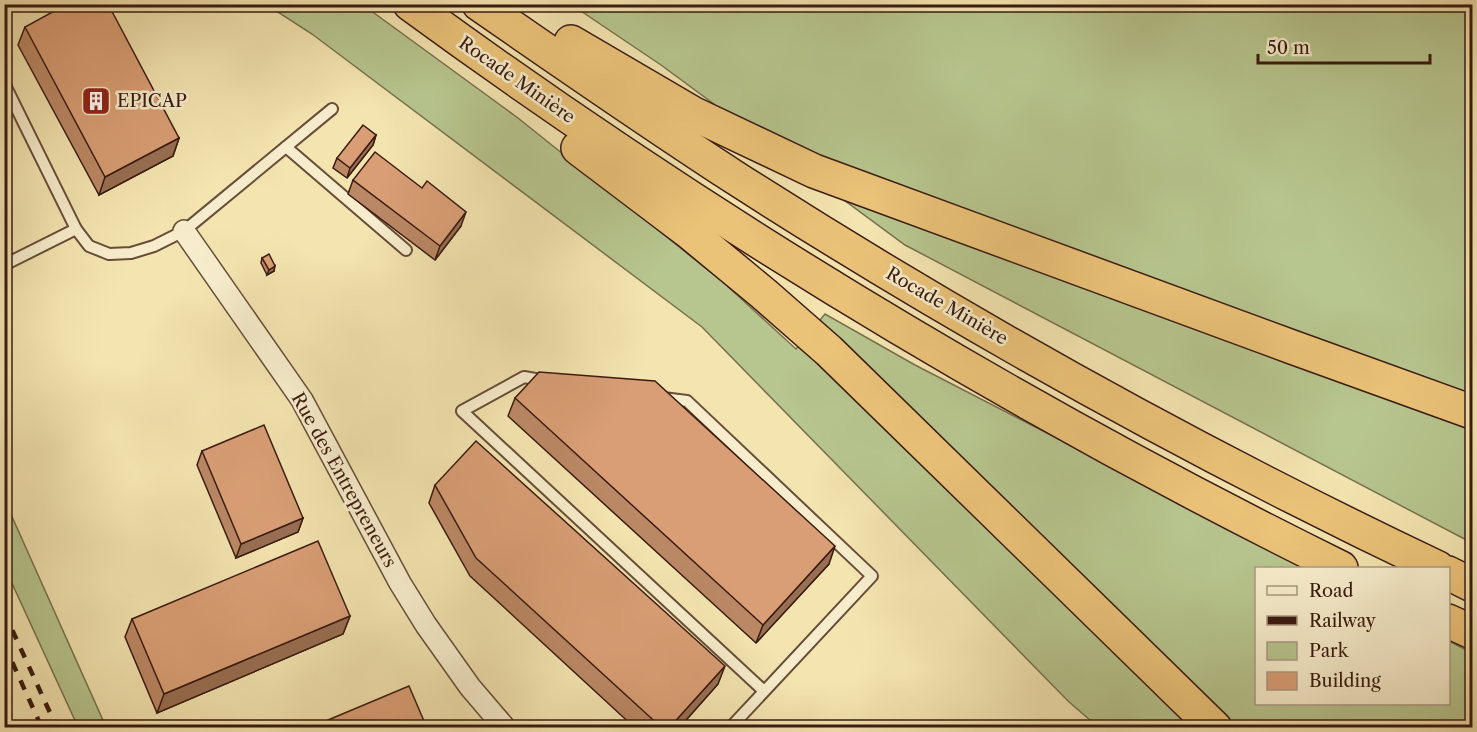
<svg xmlns="http://www.w3.org/2000/svg" width="1477" height="732" font-family="'Libre Caslon Text',serif">
<rect width="100%" height="100%" fill="#f3e4b0"/>
<filter id="stains"><feTurbulence type="fractalNoise" baseFrequency=".00333" numOctaves="4"/><feColorMatrix values="0 0 0 0 .2 0 0 0 0 .09 0 0 0 0 .02 0 0 0 .5 -.17"/></filter>
<radialGradient id="worn" r=".72"><stop offset=".6" stop-color="#630" stop-opacity="0"/><stop offset="1" stop-color="#630" stop-opacity=".3"/></radialGradient>
<g fill="#b7c58e" stroke="#78704f" stroke-width="1.5">
<polygon points="267,5 363,5 518,118 723,282 796,349 825,314 915,365 1309,568 1256,568 1256,704 1448,704 1449,641 1472,653 1472,727 1098,727 1068,701 702,327 312,34"/>
<polygon points="572,5 1472,5 1472,543 905,245 661,65"/>
<polygon points="5,501 106,727 78,727 5,568"/>
</g>
<g fill="none" stroke-linecap="round" stroke-linejoin="round">
<g stroke="#684d38" stroke-width="14">
<g id="service">
<polyline points="4,83 76,229 89,246 109,254 131,253 154,246 184,231 332,109"/>
<polyline points="286,147 406,250"/>
<polyline points="4,265 76,229"/>
<polyline points="547,381 524,377 462,411 764,691"/>
<polyline points="663,398 687,401 872,576 730,728"/>
</g>
</g>
<g stroke="#684d38" stroke-width="24">
<polyline id="minor" points="184,231 302,400 400,583 426,625 470,687 505,728"/>
</g>
<g stroke="#3a1b10" stroke-width="36">
<g id="motorway">
<path d="M410,4C704,219 1015,407 1341,568"/>
<path d="M479,4C564,63 648,121 734,177C960,322 1196,453 1438,568"/>
<polyline points="571,42 694,114 814,171 1292,347 1472,412"/>
<polyline points="578,148 689,232 764,294 829,351 1215,728"/>
<polyline points="1448,573 1472,585"/>
<polyline points="1448,621 1472,632"/>
</g>
</g>
<use href="#service" stroke="#f7edcc" stroke-width="10"/>
<use href="#minor" stroke="#f7edcc" stroke-width="21"/>
<use href="#motorway" stroke="#eac278" stroke-width="33"/>
<g stroke="#3a1b10" stroke-width="4.5" stroke-dasharray="10 10" stroke-linecap="butt">
<polyline points="4,612 57,728"/>
<polyline points="4,644 42,728"/>
</g>
</g>
<g fill="#bb8865" stroke="#3a1b10" stroke-width="1.5">
<polygon points="25,27 179,138 173,156 99,195 18,45"/>
<polygon points="376,135 373,145 347,178 333,168 337,158"/>
<polygon points="353,180 461,226 435,260 348,194"/>
<polygon points="262,258 274,271 267,275 261,263"/>
<polygon points="515,398 829,564 756,643 508,416"/>
<polygon points="202,451 303,518 298,532 236,558 197,465"/>
<polygon points="435,485 718,684 679,728 635,728 470,576 429,503"/>
<polygon points="350,616 343,634 157,713 125,637 132,619"/>
</g>
<g fill="#986f52" stroke="#3a1b10" stroke-width="1.5">
<polygon points="376,135 373,145 347,178 350,168"/>
<polygon points="179,138 173,156 99,195 105,177"/>
<polygon points="466,212 461,226 435,260 440,246"/>
<polygon points="275,266 274,271 267,275 269,270"/>
<polygon points="303,518 298,532 236,558 241,544"/>
<polygon points="835,546 829,564 756,643 763,625"/>
<polygon points="350,616 343,634 157,713 164,694"/>
<polygon points="725,666 718,684 679,728 669,728"/>
</g>
<g fill="#d99e75" stroke="#3a1b10" stroke-width="1.5">
<polygon points="67,4 108,4 179,138 105,177 25,27"/>
<polygon points="363,125 376,135 350,168 337,158"/>
<polygon points="375,152 422,188 427,181 466,212 440,246 353,180"/>
<polygon points="269,254 275,266 269,270 262,258"/>
<polygon points="539,372 655,381 835,546 763,625 515,398"/>
<polygon points="264,425 303,518 241,544 202,451"/>
<polygon points="476,441 725,666 669,728 662,728 476,558 435,485"/>
<polygon points="318,541 350,616 164,694 132,619"/>
<polygon points="409,686 427,728 309,728"/>
</g>
<defs>
<g id="building-square" transform="scale(1.5)"><rect x="-9" y="-9" width="18" height="18" rx="4" fill="#8f2418" stroke="#f7edcc"/><path d="M-4-6H4V6H1V3H-1V6H-4ZM-2.5-4.3h1.7v1.8h-1.7ZM.8-4.3h1.7v1.8H.8ZM-2.5-1h1.7V.8h-1.7ZM.8-1h1.7V.8H.8Z" fill="#fff"/></g>
</defs>
<g fill-rule="evenodd">
<use href="#building-square" x="96" y="101"/>
</g>
<g text-anchor="middle" dominant-baseline="central" stroke-width="5" stroke-linejoin="round" paint-order="stroke">
<g font-size="18" fill="#3a1b10" stroke="#f7edcc">
<text transform="translate(517 80) rotate(35)">Rocade Minière</text>
<text transform="translate(947 306) rotate(30)">Rocade Minière</text>
<text transform="translate(344 480) rotate(61)">Rue des Entrepreneurs</text>
</g>
<g font-size="18" fill="#3a1b10" stroke="#f7edcc" text-anchor="start">
<text x="117" y="101">EPICAP</text>
</g>
</g>
<rect width="1477" height="732" fill="none" stroke="#f3e4b0" stroke-width="24"/>
<rect x="6" y="6" width="1465" height="720" fill="none" stroke="#3a1b10" stroke-width="3"/>
<rect x="12" y="12" width="1453" height="708" fill="none" stroke="#3a1b10" stroke-width="1.5"/>
<rect x="1255" y="567" width="195" height="138" fill="#f7edcc" stroke="#ab9981" stroke-width="1.5"/>
<rect x="1267" y="586" width="30" height="9" fill="#f7edcc" stroke="#ab9981" stroke-width="1.5"/>
<text x="1309" y="597" font-size="18" fill="#3a1b10">Road</text>
<rect x="1267" y="616" width="30" height="9" fill="#3a1b10" stroke="#ab9981" stroke-width="1.5"/>
<text x="1309" y="627" font-size="18" fill="#3a1b10">Railway</text>
<rect x="1267" y="642" width="30" height="18" fill="#b7c58e" stroke="#ab9981" stroke-width="1.5"/>
<text x="1309" y="657" font-size="18" fill="#3a1b10">Park</text>
<rect x="1267" y="672" width="30" height="18" fill="#d99e75" stroke="#ab9981" stroke-width="1.5"/>
<text x="1309" y="687" font-size="18" fill="#3a1b10">Building</text>
<path d="M1258 54v9h172v-9" fill="none" stroke="#3a1b10" stroke-width="3"/>
<text x="1267" y="54" font-size="18" fill="#3a1b10" stroke="#f7edcc" stroke-width="4.5" paint-order="stroke">50 m</text>
<rect width="100%" height="100%" filter="url(#stains)"/>
<rect width="100%" height="100%" fill="url(#worn)"/>
</svg>
